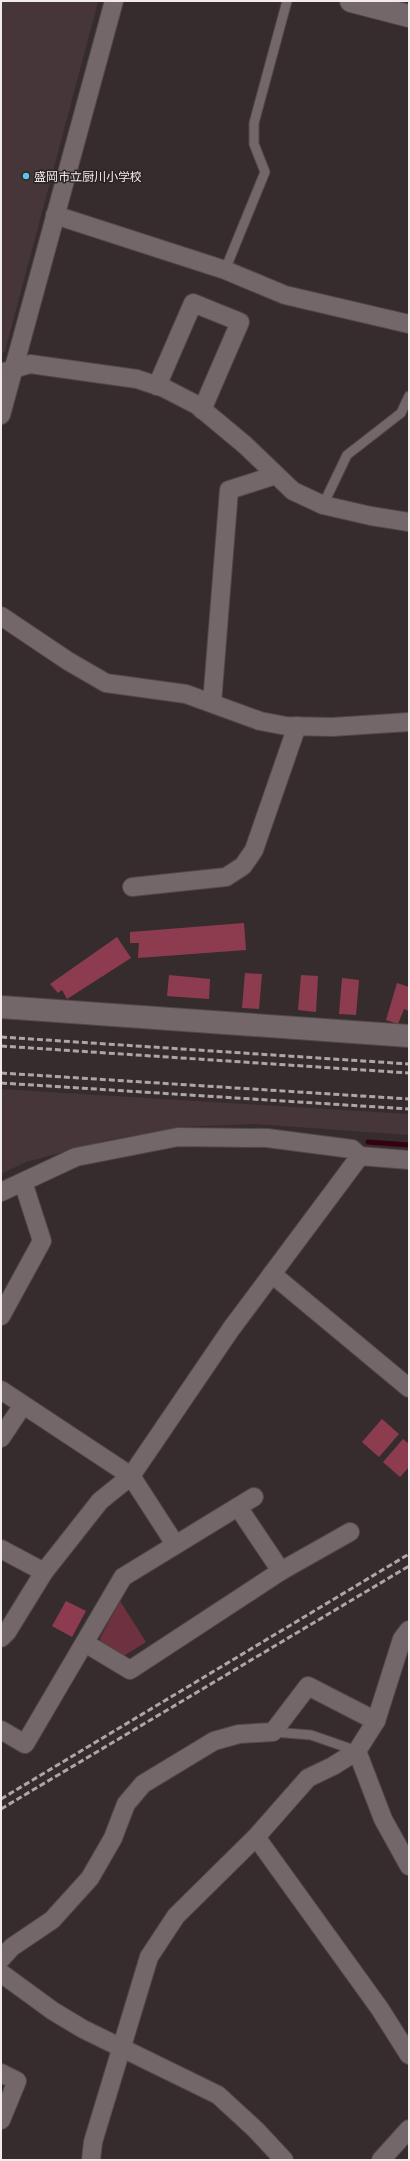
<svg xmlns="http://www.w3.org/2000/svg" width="410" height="2161" font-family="'Libre Baskerville','Noto Sans JP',serif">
<rect width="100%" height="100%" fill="#362c2e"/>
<g fill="#463639">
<polygon points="1,1 98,2 5,351 1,354"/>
<polygon points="1,1089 409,1114 409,1135 253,1124 182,1127 109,1140 26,1162 1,1174"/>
</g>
<polygon fill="#6e3140" points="120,1601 146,1642 122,1657 101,1642 100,1638"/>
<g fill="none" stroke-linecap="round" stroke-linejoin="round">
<polyline stroke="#380013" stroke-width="5" points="368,1142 409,1145"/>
</g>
<g fill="#8d3c50">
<polygon points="244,923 246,950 138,958 139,943 130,943 130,932"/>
<polygon points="117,937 131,958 67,999 62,990 58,993 50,984"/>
<polygon points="245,973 262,974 259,1009 242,1008"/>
<polygon points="169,975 210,979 209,999 167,996"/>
<polygon points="301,975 318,976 316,1012 298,1010"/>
<polygon points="342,978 359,980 356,1015 339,1014"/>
<polygon points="397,983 409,987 409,1011 404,1009 398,1024 386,1020"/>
<polygon points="382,1419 399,1434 379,1457 362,1442"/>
<polygon points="403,1439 409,1444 409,1467 400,1477 383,1462"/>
<polygon points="66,1601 86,1611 72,1637 52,1626"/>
</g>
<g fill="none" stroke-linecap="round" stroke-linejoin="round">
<g stroke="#514849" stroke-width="11">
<g id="lane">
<polyline points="225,270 265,172 254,144 254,123 287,1"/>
<polyline points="323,505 347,455 401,413 409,396"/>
<polyline points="273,1732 311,1735 357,1751"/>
</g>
</g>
<g stroke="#514849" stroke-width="20">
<g id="street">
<polyline points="55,215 225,270 285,295 409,324"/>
<polyline points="1,373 30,364 137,379 164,388 197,405 245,445 293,491 323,505 371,516 409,522"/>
<polyline points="157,386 193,303 240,322 202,410"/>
<polyline points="1,415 114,1"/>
<polyline points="1,616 68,661 106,683 186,694 260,721 286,726 332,727 409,722"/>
<polyline points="212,703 229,490 276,475"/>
<polyline points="132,887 226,877 243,866 254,850 297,726"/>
<polyline points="1,1192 76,1157 178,1137 267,1138 352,1149 360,1156 409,1160"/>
<polyline points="272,1274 409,1388"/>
<polyline points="1,1316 42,1241 23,1182"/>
<polyline points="1,1390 131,1476 175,1544"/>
<polyline points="1,1438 23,1405"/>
<polyline points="238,1507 281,1571"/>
<polyline points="1,1549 44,1572"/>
<polyline points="1,1638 7,1632 44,1572 100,1501 131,1476 231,1329 360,1156"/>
<polyline points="85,1643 130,1670 281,1571 350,1532"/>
<polyline points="1,1730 25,1744 123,1577 254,1497"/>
<polyline points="357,1751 383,1819 409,1866"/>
<polyline points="256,1837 380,2009 409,2055"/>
<polyline points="1,1959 12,1947 52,1920 90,1878 113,1838 126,1804 143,1784 214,1741 239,1734 273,1732 308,1686 376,1721"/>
<polyline points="1,1973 53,2011 83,2029 218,2095 256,2130 284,2160"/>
<polyline points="1,2073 17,2081 1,2120"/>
<polyline points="91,2160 93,2142 149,1957 176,1916 256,1837 308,1778 333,1766 357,1751 376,1721 402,1639 409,1630"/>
<polyline points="381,2160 409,2129"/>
</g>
</g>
<g stroke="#514849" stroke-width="24">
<g id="secondary">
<polyline points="351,1 409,16"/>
<polyline points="1,1007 409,1036"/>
</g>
</g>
<use href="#lane" stroke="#736769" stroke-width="9"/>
<use href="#street" stroke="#736769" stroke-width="18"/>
<use href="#secondary" stroke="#736769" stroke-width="22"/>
<g stroke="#ada5a7" stroke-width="3" stroke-dasharray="6 3" stroke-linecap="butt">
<polyline points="1,1037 409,1064"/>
<polyline points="1,1046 409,1073"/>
<polyline points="1,1073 409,1099"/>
<polyline points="1,1083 409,1109"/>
<polyline points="1,1799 409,1554"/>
<polyline points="1,1809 409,1566"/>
</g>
</g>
<circle fill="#59c8e4" stroke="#2c2324" stroke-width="1.5" cx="26" cy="176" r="4"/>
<g text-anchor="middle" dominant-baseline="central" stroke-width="3" stroke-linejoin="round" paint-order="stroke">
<g font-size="12" fill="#f1ebec" stroke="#2c2324" text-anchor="start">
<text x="34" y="176">盛岡市立厨川小学校</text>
</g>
</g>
<rect width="410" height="2161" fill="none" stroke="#f1ebec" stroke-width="4"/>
</svg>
